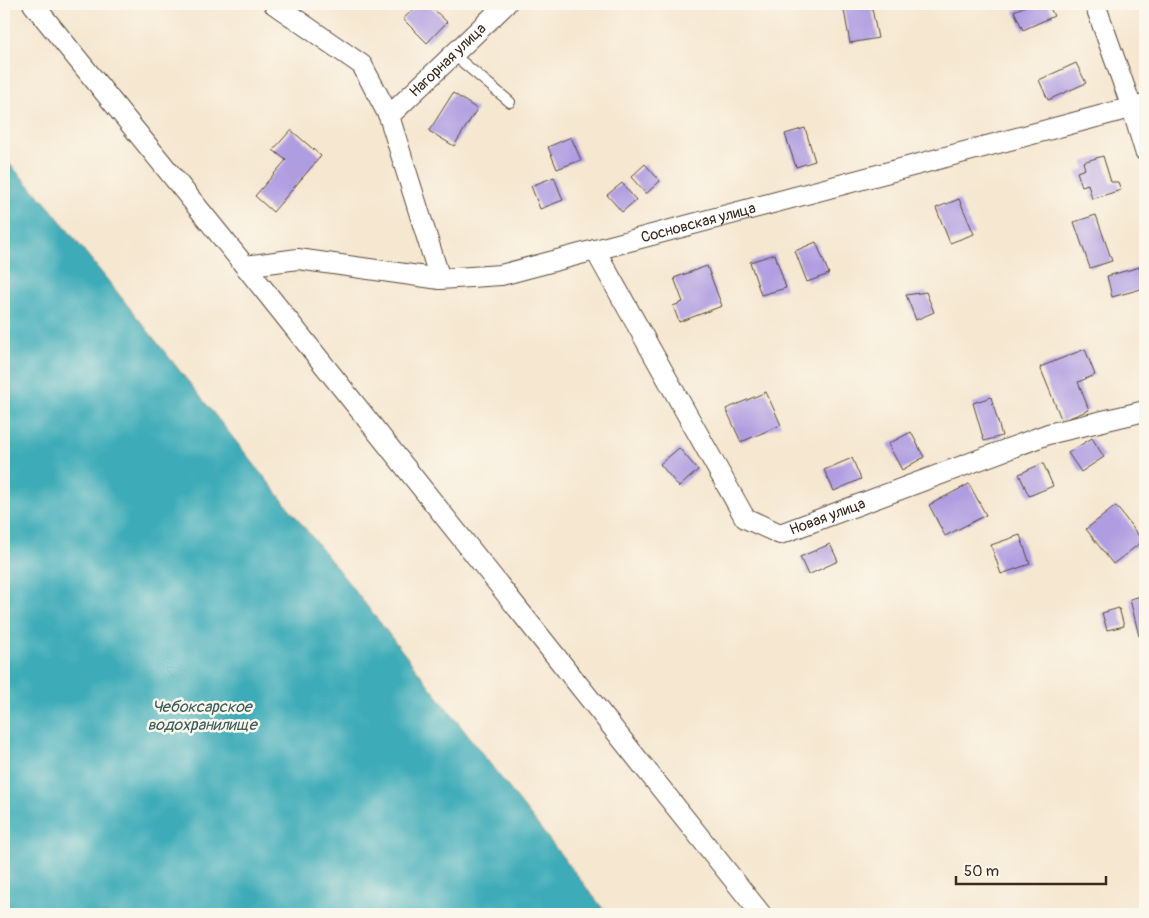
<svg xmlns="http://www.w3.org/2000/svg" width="1149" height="918" font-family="Pangolin,sans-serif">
<rect width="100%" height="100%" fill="#fbf7ec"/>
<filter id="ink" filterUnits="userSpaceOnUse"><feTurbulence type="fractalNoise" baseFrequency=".02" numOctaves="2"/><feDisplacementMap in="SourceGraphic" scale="10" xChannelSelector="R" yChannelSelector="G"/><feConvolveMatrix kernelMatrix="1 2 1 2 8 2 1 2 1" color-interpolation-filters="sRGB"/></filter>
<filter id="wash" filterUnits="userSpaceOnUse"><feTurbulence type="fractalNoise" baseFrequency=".0096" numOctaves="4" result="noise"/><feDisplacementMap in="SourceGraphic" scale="20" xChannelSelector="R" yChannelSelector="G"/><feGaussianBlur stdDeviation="1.12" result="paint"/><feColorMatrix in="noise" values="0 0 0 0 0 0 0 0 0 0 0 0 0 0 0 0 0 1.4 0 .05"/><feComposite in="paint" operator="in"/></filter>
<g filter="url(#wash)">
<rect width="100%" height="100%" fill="#f5e7d0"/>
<polygon fill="#3cacb8" stroke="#3c6b6b" points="4,158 50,208 374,615 607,914 4,914"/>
<g id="blocks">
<g fill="#af9de1">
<polygon points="419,4 428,4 447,22 427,43 403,19"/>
<polygon points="849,4 871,4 878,38 850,43 843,5"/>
<polygon points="1030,4 1048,4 1054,16 1023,30 1014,11"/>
<polygon points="1076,63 1086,83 1048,100 1039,80"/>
<polygon points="453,93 477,109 454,146 429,131"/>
<polygon points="805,128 815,161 796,167 785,134"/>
<polygon points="291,130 321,156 273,212 255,196 286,160 273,150"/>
<polygon points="571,137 581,160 557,169 548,147"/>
<polygon points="1103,156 1111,182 1118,182 1121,190 1092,199 1088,184 1082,186 1077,172 1085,169 1083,162"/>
<polygon points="645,164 660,181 646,194 631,177"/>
<polygon points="554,177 563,200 540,209 531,186"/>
<polygon points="622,183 636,200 622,212 607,195"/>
<polygon points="959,199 974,234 950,243 936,208"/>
<polygon points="1096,215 1112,261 1090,268 1074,222"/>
<polygon points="816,242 829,274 807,282 795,251"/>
<polygon points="775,254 786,288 761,295 750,262"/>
<polygon points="707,266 722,306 679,322 673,306 683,302 674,278"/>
<polygon points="1140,267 1145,288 1112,297 1107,276"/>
<polygon points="926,292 934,312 916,320 906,295"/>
<polygon points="1085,349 1095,375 1078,382 1089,410 1062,421 1040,367"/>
<polygon points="766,392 781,425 741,442 726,409"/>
<polygon points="991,397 1002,436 984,441 973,403"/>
<polygon points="911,432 924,457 902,470 888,444"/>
<polygon points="1092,438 1104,457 1081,472 1068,453"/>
<polygon points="679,448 698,470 679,487 660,464"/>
<polygon points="852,458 861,479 834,491 824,470"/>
<polygon points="1043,463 1053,486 1029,496 1019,474"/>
<polygon points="969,484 986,515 945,536 929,505"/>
<polygon points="1116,506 1143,541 1113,564 1086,529"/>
<polygon points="1020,535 1030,564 1001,574 991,545"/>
<polygon points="830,544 838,561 808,575 800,557"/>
<polygon points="1145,595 1145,634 1139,636 1130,599"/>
<polygon points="1119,608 1124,626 1107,630 1102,613"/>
</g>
</g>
</g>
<g filter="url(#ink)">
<use href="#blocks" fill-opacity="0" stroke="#574639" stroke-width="1"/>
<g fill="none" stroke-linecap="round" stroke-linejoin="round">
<g stroke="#574639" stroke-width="12">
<polyline id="lane" points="454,55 510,102"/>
</g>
<g stroke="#574639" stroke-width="22">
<g id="street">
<polyline points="33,4 245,266 761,914"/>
<polyline points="274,4 362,65 389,116 440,279"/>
<polyline points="1095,4 1132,108 1145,151"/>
<path id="s1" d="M389,116L506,4"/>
<path id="s2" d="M595,250L745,518L780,534L1048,434L1145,411"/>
<path id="s3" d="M245,266L298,259L440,279L501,275L1145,104"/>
</g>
</g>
<use href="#lane" stroke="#fff" stroke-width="10"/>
<use href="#street" stroke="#fff" stroke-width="20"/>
</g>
</g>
<g text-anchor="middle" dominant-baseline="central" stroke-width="5" stroke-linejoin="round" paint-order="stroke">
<g font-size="15" fill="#3b2a1e" stroke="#fbf7ec">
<text stroke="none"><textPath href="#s1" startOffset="81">Нагорная улица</textPath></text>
<text stroke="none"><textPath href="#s3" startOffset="462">Сосновская улица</textPath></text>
<text stroke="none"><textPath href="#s2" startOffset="396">Новая улица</textPath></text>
</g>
<g font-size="16" font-style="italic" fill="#3b5e5c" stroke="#fbf7ec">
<text x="202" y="707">Чебоксарское<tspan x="202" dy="18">водохранилище</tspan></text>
</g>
</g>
<rect width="1149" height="918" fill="none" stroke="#fbf7ec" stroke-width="20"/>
<path d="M956 876v8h150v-8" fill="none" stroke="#3b2a1e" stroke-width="2.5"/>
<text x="964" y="876" font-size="15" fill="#3b2a1e" stroke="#fbf7ec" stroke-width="4" paint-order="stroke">50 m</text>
</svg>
